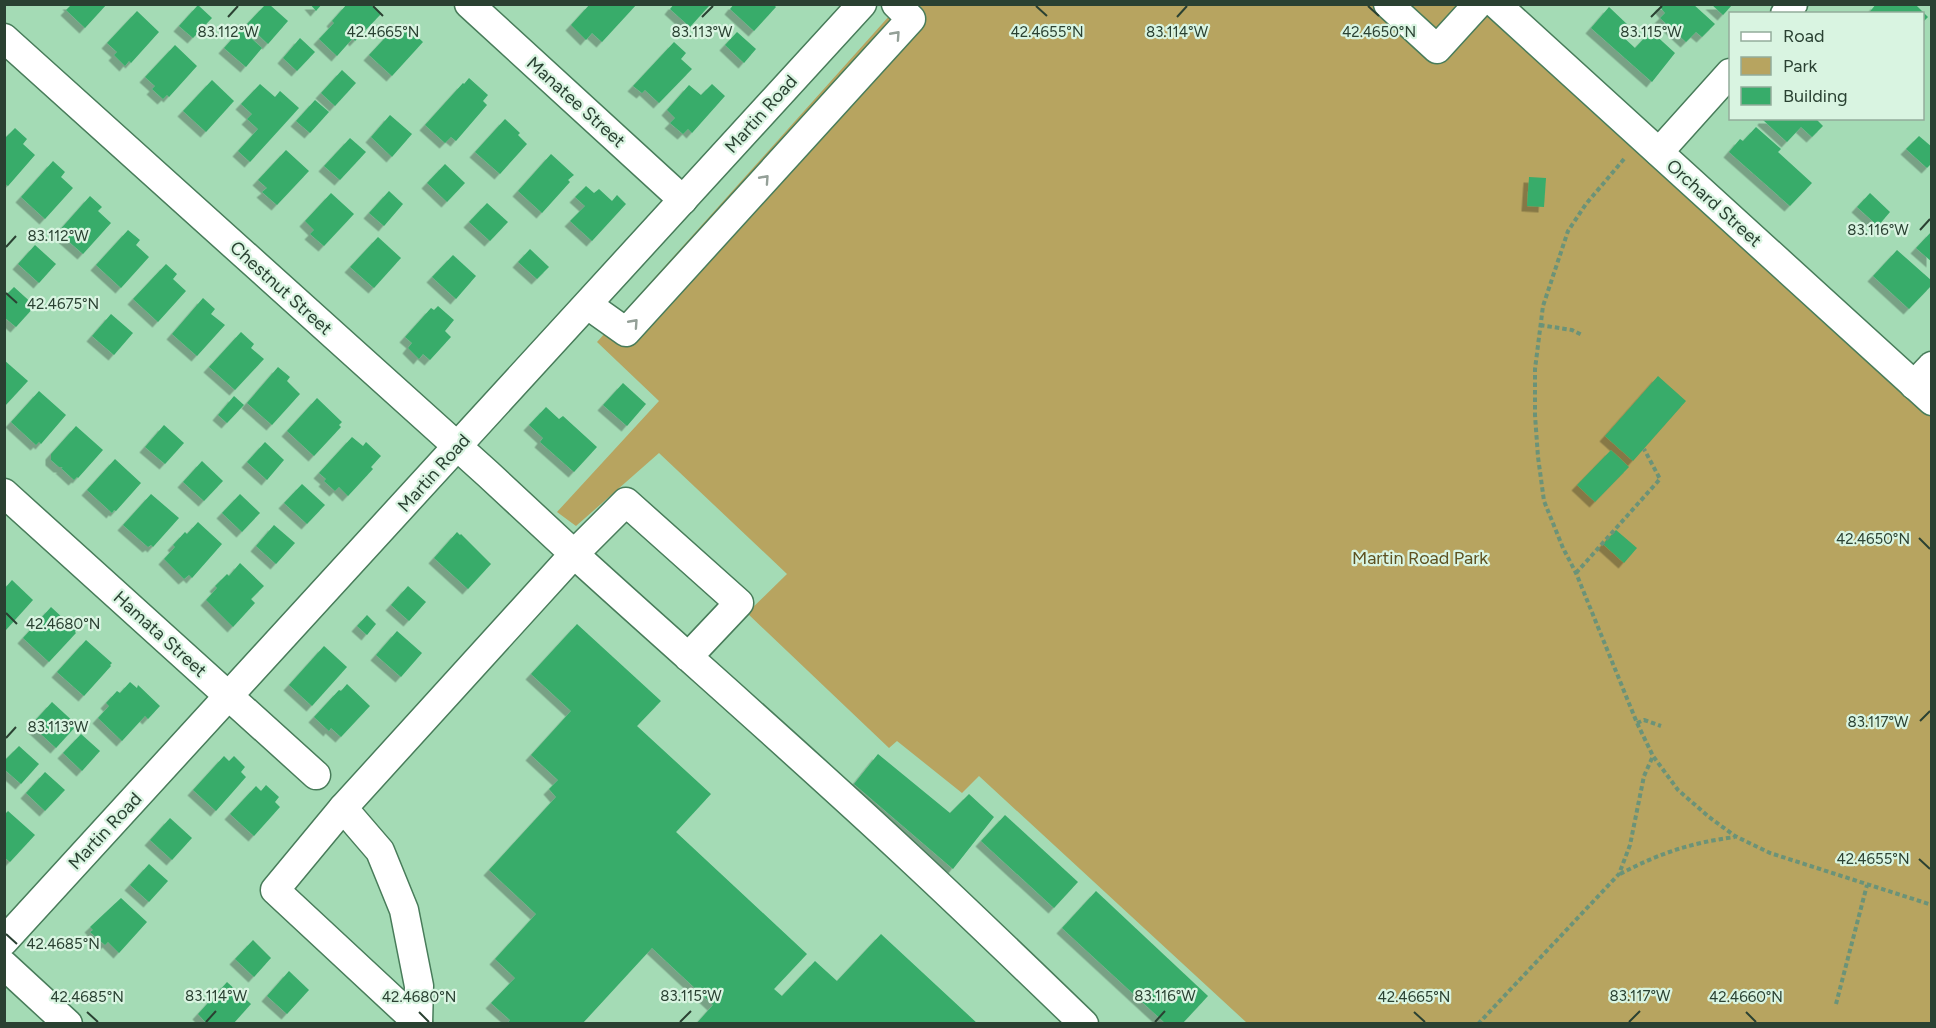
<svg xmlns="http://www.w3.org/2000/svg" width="1936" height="1028" font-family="Figtree,sans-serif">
<defs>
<filter id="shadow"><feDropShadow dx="-5.5" dy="5.5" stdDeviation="0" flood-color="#0004"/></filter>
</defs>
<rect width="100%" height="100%" fill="#a4dbb5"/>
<polygon fill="#b7a460" points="899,5 1495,5 1931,402 1931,1023 1247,1023 979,776 962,793 897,741 889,748 747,613 787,574 659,453 576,526 557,512 659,401 597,342"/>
<g fill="#37ac6a" filter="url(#shadow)">
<polygon points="68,4 107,4 85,28 66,10 70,6"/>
<polygon points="310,4 322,4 316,11"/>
<polygon points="347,4 373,4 372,6 381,14 355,41 353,38 337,56 319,39 334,23 332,21"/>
<polygon points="590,4 637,4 602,42 592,33 586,40 571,25"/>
<polygon points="674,4 707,4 709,6 690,27 670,9"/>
<polygon points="734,4 773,4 776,7 754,31 730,9"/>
<polygon points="1662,4 1693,4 1715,24 1702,37 1696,32 1686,42 1660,18 1665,13 1660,7"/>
<polygon points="1711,4 1733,4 1723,15"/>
<polygon points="1876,4 1915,4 1928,17 1922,23 1922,14 1868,14"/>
<polygon points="198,5 212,18 193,38 179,26"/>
<polygon points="265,5 270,5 288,21 268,44 247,24"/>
<polygon points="1609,7 1629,26 1621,35 1635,48 1651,31 1675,53 1652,82 1591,28"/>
<polygon points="137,11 159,32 131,63 129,61 125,66 114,55 117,52 107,43"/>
<polygon points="397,25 405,33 409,29 423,42 392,76 369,55"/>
<polygon points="241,29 262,48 246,67 224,48"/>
<polygon points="737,32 756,49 744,63 725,45"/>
<polygon points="300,38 315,52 297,71 283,58"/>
<polygon points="674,42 686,53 681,59 692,69 659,103 645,90 642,93 633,86"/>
<polygon points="175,45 197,66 169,97 167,95 163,99 152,89 155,86 145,77"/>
<polygon points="342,70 356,83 335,106 321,93"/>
<polygon points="469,78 488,95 483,101 487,105 456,141 451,137 445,143 425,125 463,83 464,84"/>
<polygon points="212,80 234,101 206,132 183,111"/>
<polygon points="260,84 275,97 280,91 299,108 250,162 238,151 258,129 247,119 252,114 241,104"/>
<polygon points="712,84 725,96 692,133 688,129 683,134 670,123 675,118 667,110 689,85 701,95"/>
<polygon points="315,100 329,112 310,133 296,121"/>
<polygon points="390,115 412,134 392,157 371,137"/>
<polygon points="1764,118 1815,118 1823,126 1812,137 1801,127 1787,142 1763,120"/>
<polygon points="505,119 520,133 518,135 527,144 500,174 475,152"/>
<polygon points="1756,127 1781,149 1778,152 1812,183 1790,206 1729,152 1740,139 1743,141"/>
<polygon points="15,128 27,139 23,144 35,155 8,186 4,183 4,139"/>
<polygon points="1919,136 1932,147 1932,163 1927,168 1906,149"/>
<polygon points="350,138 366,152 340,180 324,166"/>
<polygon points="286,150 309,171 277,205 262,192 267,188 258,180"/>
<polygon points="551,154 574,175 568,180 570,182 542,213 518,191"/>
<polygon points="53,161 65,172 61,177 73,188 45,219 21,197"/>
<polygon points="445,164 465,183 447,202 427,183"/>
<polygon points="1529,177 1546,178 1544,207 1527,206"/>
<polygon points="586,186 594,193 599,189 612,201 617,195 626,204 592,241 570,221 585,206 575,197"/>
<polygon points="389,191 403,204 384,226 369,213"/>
<polygon points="331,193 354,214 324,246 310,234 314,230 305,221"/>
<polygon points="1870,193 1890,212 1878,226 1857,207"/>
<polygon points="90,196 102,207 98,211 111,223 83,254 58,232"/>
<polygon points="487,203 508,222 490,241 469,222"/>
<polygon points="128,230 140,240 136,245 149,257 121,288 96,265"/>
<polygon points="1932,231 1932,262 1916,248"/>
<polygon points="378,237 401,258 374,288 350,267"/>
<polygon points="35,245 56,264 39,283 18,264"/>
<polygon points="530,249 549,267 537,279 518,262"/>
<polygon points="1897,250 1932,281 1932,285 1909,309 1873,276"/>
<polygon points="453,255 476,276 456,299 432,277"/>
<polygon points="166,264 177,274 173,279 186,291 158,322 133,299"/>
<polygon points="14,287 35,306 16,327 4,317 4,297"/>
<polygon points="203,298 215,309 211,314 225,325 197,356 172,334"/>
<polygon points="438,306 454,320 445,331 451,337 430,360 423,354 419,359 408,348 412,343 405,337 431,308 434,310"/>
<polygon points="111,314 133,333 114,355 92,336"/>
<polygon points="241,332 254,344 251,348 264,359 235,390 209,367"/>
<polygon points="4,360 28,381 4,407"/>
<polygon points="278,367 290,377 287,381 300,394 272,425 247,403"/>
<polygon points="1658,376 1686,401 1633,461 1605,436"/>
<polygon points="623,383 646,404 627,426 603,405"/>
<polygon points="39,391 66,415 41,444 39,442 36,445 11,422"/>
<polygon points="234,396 244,405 227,423 218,415"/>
<polygon points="317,398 342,422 339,425 341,427 314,456 287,431"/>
<polygon points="546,407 559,419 563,416 597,447 574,472 540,442 543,438 529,425"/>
<polygon points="164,425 184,443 165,464 145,447"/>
<polygon points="76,426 103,450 78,478 77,477 74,480 61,468 63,467 59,467 51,460 51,454"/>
<polygon points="352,437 363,446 366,442 381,456 371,467 373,469 348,496 339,487 335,491 324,481 326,479 319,473"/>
<polygon points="265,442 284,460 267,480 247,462"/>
<polygon points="1611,450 1629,467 1595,502 1577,485"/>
<polygon points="115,459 141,483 116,511 114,510 112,513 87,490"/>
<polygon points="202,461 223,481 204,501 183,482"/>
<polygon points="302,484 325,505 307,524 284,503"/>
<polygon points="151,494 179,518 153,547 151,545 148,547 123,525"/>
<polygon points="240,494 260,513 242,532 222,513"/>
<polygon points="198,522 222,544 192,578 189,575 184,579 164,559 175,547 173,545 185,532 187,534"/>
<polygon points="274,525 295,543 276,564 256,546"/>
<polygon points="1616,530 1637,548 1624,563 1603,544"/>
<polygon points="457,532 460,535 461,534 491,564 468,589 434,558"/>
<polygon points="240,563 264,586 251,599 255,603 233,627 206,600 217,588 215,586 227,574 229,576"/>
<polygon points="12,580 33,600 5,631 5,588"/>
<polygon points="408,586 426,602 409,621 391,605"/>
<polygon points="51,607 76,630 75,632 76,633 49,662 23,638"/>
<polygon points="367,615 376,624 367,635 357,626"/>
<polygon points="577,624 661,701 637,726 711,794 676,832 807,954 774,989 782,996 815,961 837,981 881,934 978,1024 696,1024 713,1005 652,948 582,1024 507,1024 510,1020 491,1003 515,978 495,959 536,914 489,870 556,797 549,789 558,780 531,755 571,711 531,674"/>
<polygon points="397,631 422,653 401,677 376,655"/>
<polygon points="86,640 112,663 110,665 111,666 84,696 57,672"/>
<polygon points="324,646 347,667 312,706 289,685"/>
<polygon points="130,682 137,688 138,685 160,706 148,719 145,716 122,741 98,718 109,706 106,703 117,691 120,693"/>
<polygon points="347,684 370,706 341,737 331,728 329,731 314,717 339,690 341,691"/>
<polygon points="52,702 77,725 56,748 31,725"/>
<polygon points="81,734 100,751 82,771 63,753"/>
<polygon points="19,746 39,764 21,784 4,769 4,761"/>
<polygon points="878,754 950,813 969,794 994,817 953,869 854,784"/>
<polygon points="224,756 229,761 234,756 245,767 241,772 246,777 216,811 193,790"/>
<polygon points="45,772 65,790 45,811 26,793"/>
<polygon points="266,785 279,797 275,802 280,807 254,836 230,814 256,786 261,791"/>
<polygon points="8,811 35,835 10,862 4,857 4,815"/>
<polygon points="1005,815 1078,882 1054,908 981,841"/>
<polygon points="170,818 192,838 172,860 150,840"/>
<polygon points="149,864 168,881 149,902 130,885"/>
<polygon points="1096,891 1208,996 1182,1024 1166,1024 1062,928"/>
<polygon points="121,898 147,922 119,953 108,942 105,945 90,932 93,930 90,927"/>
<polygon points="253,940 271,958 254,977 235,959"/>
<polygon points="289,971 309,990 287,1014 267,996"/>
<polygon points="227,982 251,1004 233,1024 207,1024 198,1014"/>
</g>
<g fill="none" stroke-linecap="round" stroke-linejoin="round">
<g stroke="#487c5a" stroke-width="31">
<g id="minor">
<polyline points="469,4 683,200"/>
<polyline points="1388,4 1437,49 1478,4"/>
<polyline points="1496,4 1932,401"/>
<polyline points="1785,14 1793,4"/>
<polyline points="4,38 488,474 574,554 343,808 380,851 404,910 419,986 418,1024"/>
<polyline points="1659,152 1730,73"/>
<polyline points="588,305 626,332 911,19 896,4"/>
<polyline points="1914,385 1932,366"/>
<polyline points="4,493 316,775"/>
<path d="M688,657L739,603L626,502L574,554C686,656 800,755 910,858C969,913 1026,968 1084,1024"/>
<polyline points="343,808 275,890 418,1023"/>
<polyline points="4,941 862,4"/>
<polyline points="4,965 68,1024"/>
</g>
</g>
<g stroke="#6b9378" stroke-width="4" stroke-dasharray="4.5 3" stroke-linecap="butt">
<polyline points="1624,159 1586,204 1568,231 1543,306 1535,369 1535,415 1538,457 1544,501 1563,548 1576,573 1637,723 1653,756 1678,790 1709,817 1735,836 1770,853 1932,905"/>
<polyline points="1540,325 1572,330 1582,335"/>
<polyline points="1576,573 1660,479 1644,449"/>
<polyline points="1637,723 1644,720 1661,726"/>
<path d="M1620,874C1660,853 1690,843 1735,837"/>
<polyline points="1836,1004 1867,885"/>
<polyline points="1478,1024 1619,874 1630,845 1644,776 1653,756"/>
</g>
<use href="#minor" stroke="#fff" stroke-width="28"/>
</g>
<defs><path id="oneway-chevron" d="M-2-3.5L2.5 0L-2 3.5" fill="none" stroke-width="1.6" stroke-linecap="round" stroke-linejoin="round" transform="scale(1.5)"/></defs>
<g stroke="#94a098">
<use href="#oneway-chevron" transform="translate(896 35) rotate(-48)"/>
<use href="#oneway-chevron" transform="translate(765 179) rotate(-48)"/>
<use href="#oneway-chevron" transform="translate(634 323) rotate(-48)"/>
</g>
<path fill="none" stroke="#2a4132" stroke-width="2" d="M373,6L383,16M1036,6L1047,16M1368,6L1379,16M228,17L238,6M702,17L713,6M1177,17L1187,6M1651,17L1662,6M1920,230L1930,219M6,247L16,236M6,293L17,303M1919,538L1930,549M6,613L17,624M1920,721L1930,711M6,738L16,727M1919,859L1930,869M6,934L17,944M87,1012L98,1022M419,1012L429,1022M1414,1012L1425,1022M1746,1012L1756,1022M206,1022L216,1011M680,1022L691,1011M1155,1022L1165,1011M1629,1022L1640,1011"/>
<g text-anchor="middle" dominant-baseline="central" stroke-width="4.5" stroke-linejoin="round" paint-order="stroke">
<g font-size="18" fill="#2a4132" stroke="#d9f4e1">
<text transform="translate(576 102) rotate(42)">Manatee Street</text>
<text transform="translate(761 114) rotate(-48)">Martin Road</text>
<text transform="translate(1714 203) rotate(42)">Orchard Street</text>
<text transform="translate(281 288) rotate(42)">Chestnut Street</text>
<text transform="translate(434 473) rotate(-48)">Martin Road</text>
<text transform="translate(160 634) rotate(42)">Hamata Street</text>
<text transform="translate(105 831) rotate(-47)">Martin Road</text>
</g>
<g font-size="18" fill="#5d501f" stroke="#d9f4e1">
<text x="1420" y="558">Martin Road Park</text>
</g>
</g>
<g font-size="15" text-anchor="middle" fill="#2a4132" stroke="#d9f4e1" stroke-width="4.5" stroke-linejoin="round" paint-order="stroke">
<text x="1047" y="37">42.4655°N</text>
<text x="1379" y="37">42.4650°N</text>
<text x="383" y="37">42.4665°N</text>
<text x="228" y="37">83.112°W</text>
<text x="702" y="37">83.113°W</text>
<text x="1177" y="37">83.114°W</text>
<text x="1651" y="37">83.115°W</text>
<text x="1878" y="235">83.116°W</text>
<text x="58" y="241">83.112°W</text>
<text x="63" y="309">42.4675°N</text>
<text x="1873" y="544">42.4650°N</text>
<text x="63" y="629">42.4680°N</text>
<text x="1878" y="727">83.117°W</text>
<text x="58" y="732">83.113°W</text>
<text x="1873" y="864">42.4655°N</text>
<text x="63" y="949">42.4685°N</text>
<text x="216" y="1001">83.114°W</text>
<text x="691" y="1001">83.115°W</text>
<text x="1165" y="1001">83.116°W</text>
<text x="1640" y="1001">83.117°W</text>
<text x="87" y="1002">42.4685°N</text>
<text x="419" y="1002">42.4680°N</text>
<text x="1414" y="1002">42.4665°N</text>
<text x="1746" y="1002">42.4660°N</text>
</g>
<rect width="1936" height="1028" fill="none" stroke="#2a4132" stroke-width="12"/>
<rect x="1729" y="12" width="195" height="108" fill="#d9f4e1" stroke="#93ac9b" stroke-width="1.5"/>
<rect x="1741" y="32" width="30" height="9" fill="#ffffff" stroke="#93ac9b" stroke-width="1.5"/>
<text x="1783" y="42" font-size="18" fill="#2a4132">Road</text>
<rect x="1741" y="57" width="30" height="18" fill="#b7a460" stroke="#93ac9b" stroke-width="1.5"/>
<text x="1783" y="72" font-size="18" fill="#2a4132">Park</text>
<rect x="1741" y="87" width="30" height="18" fill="#37ac6a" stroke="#93ac9b" stroke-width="1.5"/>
<text x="1783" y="102" font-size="18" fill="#2a4132">Building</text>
</svg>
